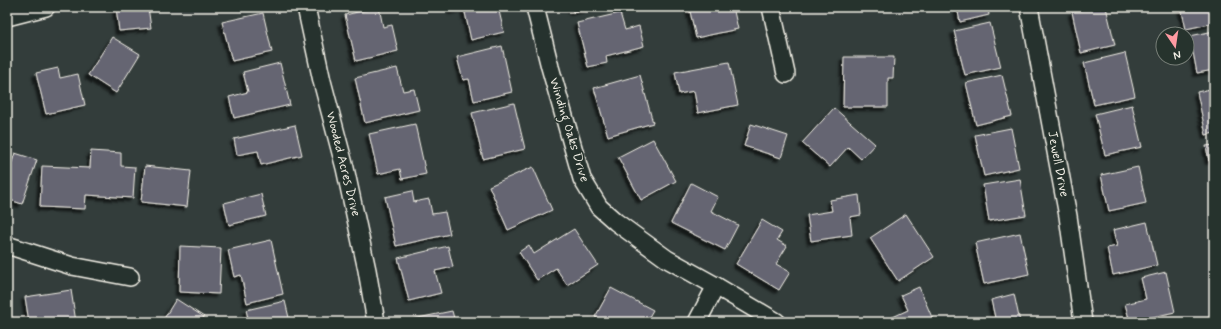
<svg xmlns="http://www.w3.org/2000/svg" width="1221" height="329" font-family="Mynerve,sans-serif">
<defs>
<filter id="shadow"><feDropShadow dx="-3.5" dy="3.5" stdDeviation="1" flood-color="#0009"/></filter>
</defs>
<rect width="100%" height="100%" fill="#333d3b"/>
<filter id="ink" filterUnits="userSpaceOnUse"><feTurbulence type="fractalNoise" baseFrequency=".025" numOctaves="2"/><feDisplacementMap in="SourceGraphic" scale="8" xChannelSelector="R" yChannelSelector="G"/><feConvolveMatrix kernelMatrix="1 2 1 2 8 2 1 2 1" color-interpolation-filters="sRGB"/></filter>
<g filter="url(#ink)">
<g fill="#656572" stroke="#f4f1e8" filter="url(#shadow)">
<polygon points="116,7 148,7 151,28 119,31"/>
<polygon points="379,7 383,27 392,25 398,51 356,61 345,15"/>
<polygon points="451,7 498,7 504,32 471,40 464,8 452,11"/>
<polygon points="572,7 595,7 573,12"/>
<polygon points="689,7 733,7 738,29 696,38"/>
<polygon points="957,7 988,7 989,15 960,22"/>
<polygon points="1095,7 1106,7 1115,45 1081,53 1072,12"/>
<polygon points="1181,7 1211,7 1214,23 1186,29"/>
<polygon points="263,13 272,52 232,61 222,22"/>
<polygon points="620,13 625,30 639,26 644,46 606,56 607,63 588,67 577,23"/>
<polygon points="990,23 1001,67 965,75 954,31"/>
<polygon points="1214,31 1214,70 1197,73 1190,36"/>
<polygon points="112,37 140,54 116,93 88,75"/>
<polygon points="502,46 512,92 474,101 469,79 463,80 457,57"/>
<polygon points="1125,53 1135,96 1094,105 1084,63"/>
<polygon points="844,57 894,57 893,78 888,78 888,107 843,107"/>
<polygon points="729,62 738,105 698,113 694,91 679,94 675,72"/>
<polygon points="280,63 290,105 234,118 229,97 248,92 243,72"/>
<polygon points="58,68 60,78 78,74 85,105 46,114 36,73"/>
<polygon points="397,68 403,91 414,89 419,110 365,123 355,78"/>
<polygon points="640,75 653,123 608,136 594,88"/>
<polygon points="1002,75 1012,116 976,125 966,83"/>
<polygon points="1214,88 1214,133 1206,135 1197,92"/>
<polygon points="514,103 525,149 483,159 472,113"/>
<polygon points="1132,105 1142,147 1105,155 1095,114"/>
<polygon points="834,108 875,144 861,159 848,147 830,167 802,143"/>
<polygon points="415,124 426,174 402,179 400,169 378,174 369,134"/>
<polygon points="751,124 788,136 781,158 744,146"/>
<polygon points="295,125 302,155 261,165 258,151 237,155 234,139"/>
<polygon points="1011,128 1019,168 984,176 975,135"/>
<polygon points="653,139 676,181 641,200 618,157"/>
<polygon points="1214,145 1214,160 1209,161 1206,146"/>
<polygon points="91,151 121,153 121,166 135,167 133,198 86,195 85,209 40,207 42,166 90,168"/>
<polygon points="15,153 37,160 22,204 7,199 7,164 11,165"/>
<polygon points="145,166 191,171 187,207 141,202"/>
<polygon points="533,167 552,210 508,230 489,186"/>
<polygon points="1138,167 1146,203 1109,211 1101,175"/>
<polygon points="1020,179 1026,215 989,221 983,185"/>
<polygon points="691,183 718,197 711,211 738,225 725,250 671,223"/>
<polygon points="412,191 414,202 429,199 432,214 445,212 450,234 396,246 385,197"/>
<polygon points="261,194 266,216 229,225 224,203"/>
<polygon points="859,195 861,215 850,217 852,235 811,241 807,215 832,211 830,200"/>
<polygon points="906,214 934,257 898,281 870,238"/>
<polygon points="762,220 782,232 777,240 787,246 776,264 790,272 779,290 736,264"/>
<polygon points="1147,222 1157,265 1113,275 1107,248 1117,246 1113,230"/>
<polygon points="574,229 598,265 567,285 556,268 537,280 519,252 529,245 534,254"/>
<polygon points="1020,233 1029,274 984,284 975,243"/>
<polygon points="271,240 283,294 247,303 241,275 234,277 228,250"/>
<polygon points="180,246 221,248 219,294 179,292"/>
<polygon points="448,246 453,267 435,271 441,293 409,301 398,258"/>
<polygon points="1166,272 1175,312 1130,322 1125,304 1146,299 1141,278"/>
<polygon points="919,287 934,322 882,322 908,310 901,295"/>
<polygon points="611,288 653,310 646,322 604,322 595,317"/>
<polygon points="71,290 76,322 29,322 25,297"/>
<polygon points="1014,294 1020,322 996,322 991,300"/>
<polygon points="176,299 204,317 201,322 162,322"/>
<polygon points="285,301 290,322 249,322 246,310"/>
<polygon points="452,311 455,322 413,322 413,319"/>
</g>
<g fill="none" stroke-linecap="round" stroke-linejoin="round">
<g stroke="#f4f1e8" stroke-width="20">
<g id="minor">
<polyline points="306,7 322,81 345,168 367,270 376,322"/>
<polyline points="535,7 550,67 582,179 599,207 616,222 667,259 716,286 777,322"/>
<polyline points="771,7 786,74"/>
<polyline points="1029,7 1068,216 1083,322"/>
<polyline points="7,17 46,7"/>
<polyline points="7,245 72,266 130,277"/>
<polyline points="697,322 716,286"/>
</g>
</g>
<use href="#minor" stroke="#26332d" stroke-width="17"/>
</g>
</g>
<g text-anchor="middle" dominant-baseline="central" stroke-width="3" stroke-linejoin="round" paint-order="stroke">
<g font-size="13" fill="#f4f1e8" stroke="#26332d">
<text transform="translate(569 130) rotate(73)">Winding Oaks Drive</text>
<text transform="translate(343 164) rotate(76)">Wooded Acres Drive</text>
<text transform="translate(1058 164) rotate(79)">Jewell Drive</text>
</g>
</g>
<rect width="1221" height="329" fill="none" stroke="#26332d" stroke-width="24"/>
<rect x="12" y="12" width="1197" height="305" fill="none" stroke="#f4f1e8" stroke-width="1.5" filter="url(#ink)"/>
<g transform="translate(1175 46) rotate(167)"><circle r="19" fill="#26332d" stroke="#787f78"/>
<path d="M0-3L7 15L0 10L-7 15Z" fill="#ff9aa2"/>
<text y="-6" font-size="11" font-weight="bold" text-anchor="middle" fill="#f4f1e8">N</text>
</g>
</svg>
